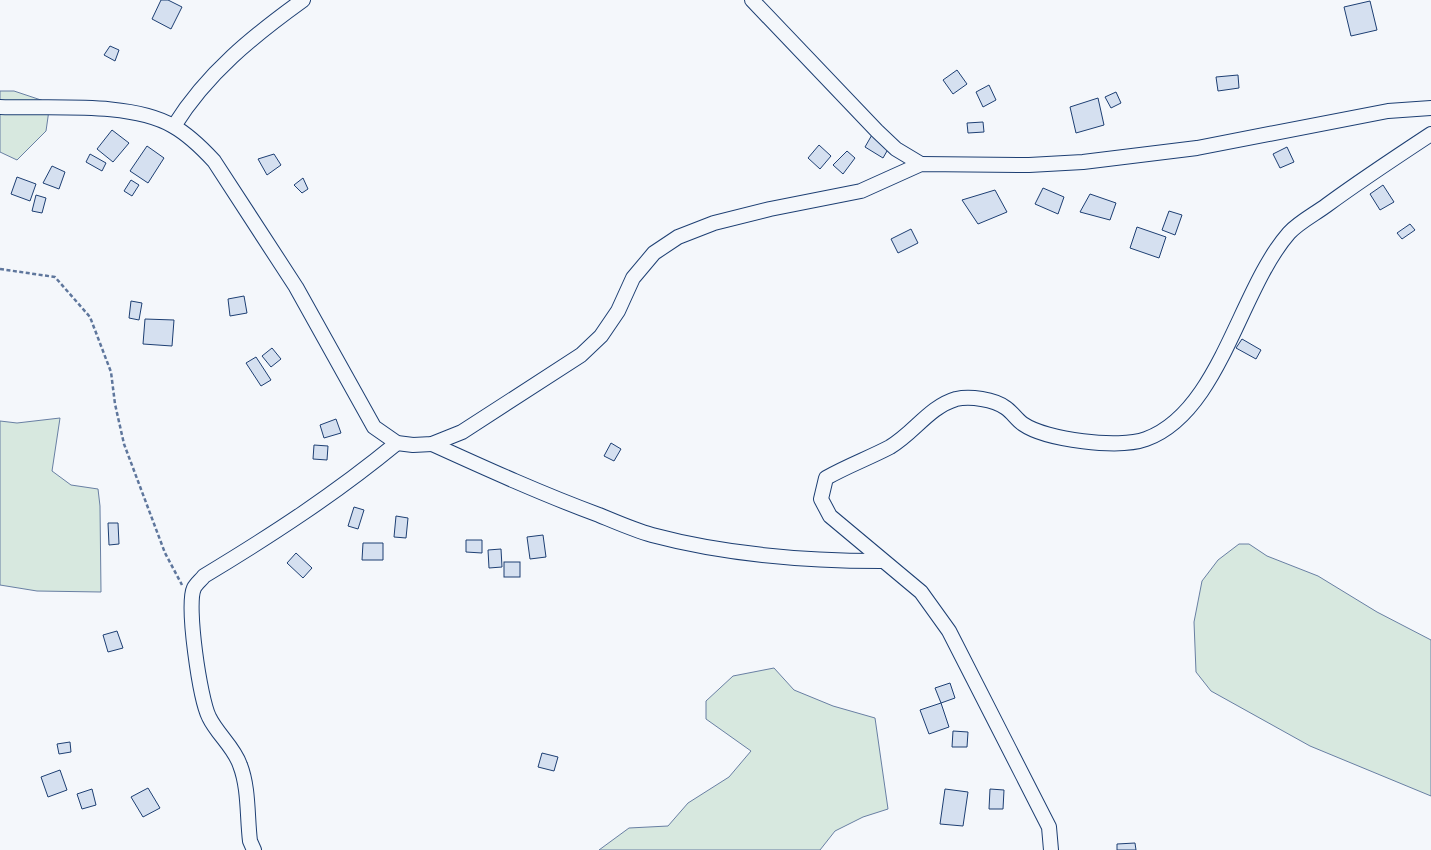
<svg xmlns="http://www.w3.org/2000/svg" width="1431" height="850" font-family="'Fira Sans',sans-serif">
<rect width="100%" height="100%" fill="#f4f7fb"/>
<g fill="#d7e8df" stroke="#687fa3">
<polygon points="0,91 14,91 50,103 46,131 17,160 0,152"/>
<polygon points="60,418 52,471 71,485 98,489 100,506 101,592 37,591 0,585 0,421 17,423"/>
<polygon points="1239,544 1249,544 1267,556 1318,576 1377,612 1431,640 1431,796 1310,746 1211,691 1196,672 1194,622 1202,581 1218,560"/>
<polygon points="774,668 794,690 833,706 875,718 888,809 863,817 835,831 820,850 599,850 629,828 668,826 688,803 729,777 751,751 706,719 706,701 733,676"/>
</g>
<g fill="#d5e0f0" stroke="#1d3f73">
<polygon points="161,0 168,0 182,7 171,29 152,19"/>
<polygon points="1370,1 1377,30 1351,36 1344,7"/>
<polygon points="110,46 119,50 115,61 104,55"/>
<polygon points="957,70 967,84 953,94 943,80"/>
<polygon points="1238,75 1239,88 1218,91 1216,77"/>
<polygon points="989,85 996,100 983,107 976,92"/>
<polygon points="1116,92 1121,103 1111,108 1105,97"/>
<polygon points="1098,98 1104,125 1076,133 1070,107"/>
<polygon points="983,122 984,132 968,133 967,123"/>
<polygon points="112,130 129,143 113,162 97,149"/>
<polygon points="873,133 891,144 883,158 865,147"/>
<polygon points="819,145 831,156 820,169 808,158"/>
<polygon points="147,146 164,158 148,183 130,171"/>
<polygon points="1287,147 1294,162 1280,168 1273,154"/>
<polygon points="847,151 855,158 843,174 833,165"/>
<polygon points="90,154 106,163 102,171 86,162"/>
<polygon points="274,154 281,165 267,175 258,159"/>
<polygon points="52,166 65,172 59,189 43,183"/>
<polygon points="17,177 36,184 30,201 11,194"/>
<polygon points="303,178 308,189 302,193 294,185"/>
<polygon points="131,180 139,185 132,196 124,191"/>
<polygon points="1383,185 1394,202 1380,210 1370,194"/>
<polygon points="1043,188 1064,197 1058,214 1035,204"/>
<polygon points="995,190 1007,212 978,224 962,200"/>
<polygon points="1090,194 1116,203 1110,220 1080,212"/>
<polygon points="36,195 46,198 42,213 32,211"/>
<polygon points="1169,211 1182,215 1175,235 1162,230"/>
<polygon points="1410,224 1415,230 1402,239 1397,233"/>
<polygon points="1137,227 1166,237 1159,258 1130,248"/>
<polygon points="911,229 918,243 898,253 891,239"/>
<polygon points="244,296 247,313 230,316 228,299"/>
<polygon points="131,301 142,303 139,320 129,318"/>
<polygon points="145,319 174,320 172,346 143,344"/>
<polygon points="1242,339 1261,350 1256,359 1236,348"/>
<polygon points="272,348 281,359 271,367 262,356"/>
<polygon points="256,357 271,380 261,386 246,363"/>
<polygon points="336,419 341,433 324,438 320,425"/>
<polygon points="611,443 621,449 614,461 604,456"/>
<polygon points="314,445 328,446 327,460 313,459"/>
<polygon points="354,507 364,510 358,529 348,526"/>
<polygon points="396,516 408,518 406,538 394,537"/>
<polygon points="108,523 118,523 119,544 109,545"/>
<polygon points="543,535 546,557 530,559 527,537"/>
<polygon points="466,540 482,540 482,553 466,552"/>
<polygon points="363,543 383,543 383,560 362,560"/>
<polygon points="501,549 502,567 489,568 488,550"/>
<polygon points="296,553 312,568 303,578 287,563"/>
<rect x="504" y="562" width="16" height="15"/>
<polygon points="117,631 123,648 108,652 103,635"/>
<polygon points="950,683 955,698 941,703 935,688"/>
<polygon points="941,703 949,727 929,734 920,710"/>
<polygon points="953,731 968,732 967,747 952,747"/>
<polygon points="70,742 71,752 59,754 57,744"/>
<polygon points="542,753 558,757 554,771 538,767"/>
<polygon points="60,770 67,790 48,797 41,777"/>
<polygon points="148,788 160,808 143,817 131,797"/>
<polygon points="92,789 96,805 82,809 77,794"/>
<polygon points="945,789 968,792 963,826 940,824"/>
<polygon points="990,789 1004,790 1003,809 989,809"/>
<polygon points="1135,843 1136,850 1117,850 1117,844"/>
</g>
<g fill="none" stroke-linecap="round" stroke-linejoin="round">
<g stroke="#1d3f73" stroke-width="16">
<g id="minor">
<polyline points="752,0 877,131 896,149 921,164"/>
<path d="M0,107C50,109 130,101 173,126C189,135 202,148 214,161L296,287L374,427L397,443L413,445L432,444L462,432L581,355L601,336L618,311L633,278L654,253L678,237L714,223L770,209L861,191L921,164L1029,165L1083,162L1197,148L1388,111L1431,108"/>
<path d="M174,126C207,73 253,36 303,0"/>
<path d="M432,444C487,469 542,494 599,515C616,522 634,530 652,535C727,555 804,561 881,561"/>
<path d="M254,850L250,841C247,817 249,788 240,765C234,747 217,734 209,717C200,699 186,605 194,588C196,584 201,580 204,576C272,535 335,494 397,443"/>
<path d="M1051,850L1049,827L949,631L921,592L830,516L821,499L826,478C847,466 869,458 890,447C914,433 929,407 956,399C970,396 994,399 1006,408C1012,412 1017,420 1023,424C1046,440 1119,449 1146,439C1220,412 1239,290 1289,233C1299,222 1315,214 1327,205C1361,180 1396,157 1431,134"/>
</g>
</g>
<polyline stroke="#5e769c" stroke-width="2.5" stroke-dasharray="4 2.5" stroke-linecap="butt" points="0,269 55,277 90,317 111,372 115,404 124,444 165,553 182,585"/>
<use href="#minor" stroke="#f4f7fb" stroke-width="14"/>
</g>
</svg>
